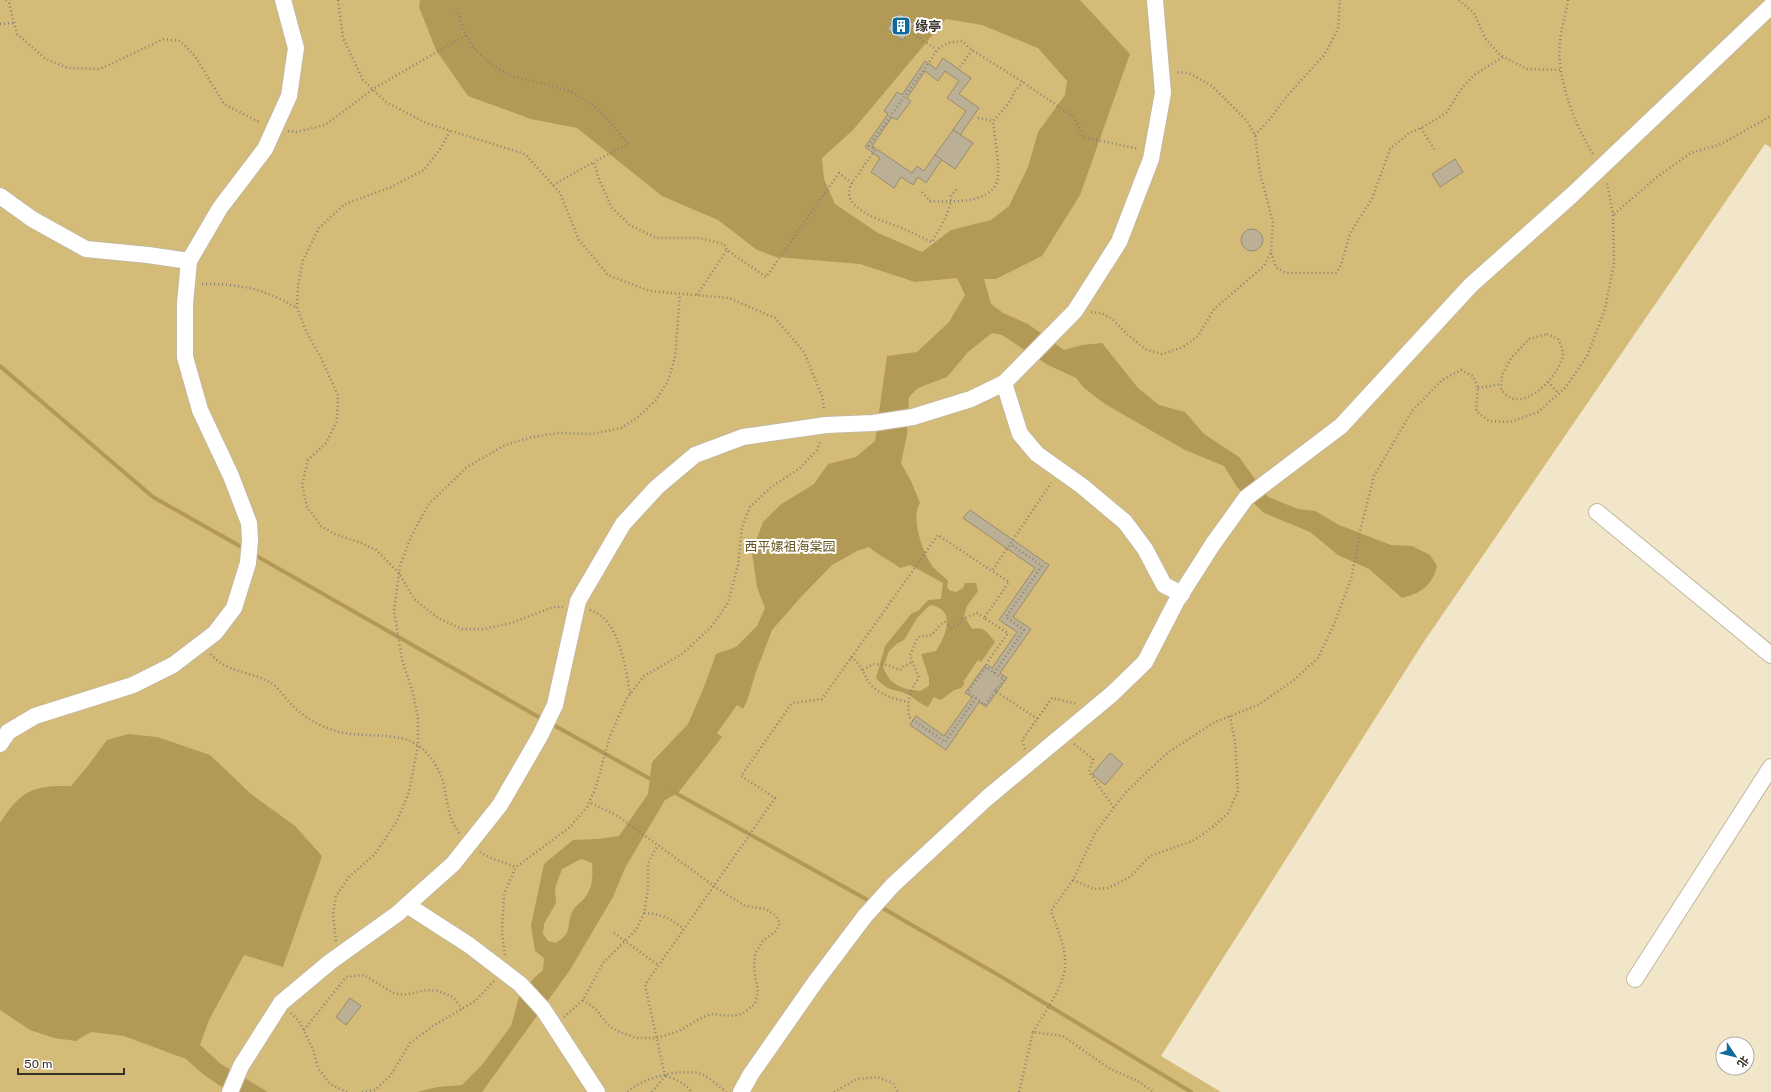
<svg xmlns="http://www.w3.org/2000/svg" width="1771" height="1092" font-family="'Public Sans','Noto Sans SC',sans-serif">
<rect width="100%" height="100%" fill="#f2e6ca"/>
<polygon fill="#d5bb78" points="0,0 1771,0 1771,148 1765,144 1423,643 1161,1056 1221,1092 0,1092"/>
<g fill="#b29956" fill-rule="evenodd">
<path d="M420,0H1080L1130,54L1080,195L1042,256L996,279H984L991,304L1003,313L1028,324L1064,350L1082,345L1102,343L1138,388L1159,405L1185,412L1204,434L1239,457L1268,497L1298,509L1315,511L1339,525L1391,545L1412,546L1430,555L1437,566C1432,586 1421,593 1402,598L1369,569L1338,555L1310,532L1264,513L1237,487L1224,466L1185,450L1105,404L1084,388L1076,378L1048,365L1002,335L992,333L968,352L947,377L918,388L909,397L907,435L901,463L911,481L920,503C910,518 923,553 933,567C937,572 944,576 948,581L947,586L949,590L956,592L963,588L965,583H976L978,591L967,606L964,616L972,629C984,626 988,633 995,642L981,662L978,660L963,682L965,683L961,688L954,690L941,700L934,697L928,707C920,704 916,699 909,695C893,687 891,694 876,678L885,646L911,614L919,610L928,600L941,599L943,583L910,565L900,568C890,560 879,556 869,547L857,551L832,565L801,597L772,630L756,672L747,701L743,709L737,705L717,733L722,737L678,793L665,800L625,868L613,897L570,970L482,1092H417L438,1087L462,1085L482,1065L511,1026L519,997L534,978L543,970L544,958L535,951L531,925L544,864L573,840L598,839L619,836L648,794L652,762L688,724L704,687L716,654L736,647L757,626L765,608L757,587L752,552L763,522L780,505L814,484L828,464L856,457L875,441L887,356L917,352L949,322L965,295L957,278L915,282L860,264L776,257L757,250L718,220L662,196L577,128L531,119L468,96L436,50L419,7ZM946,19L982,25L1038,48L1067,81L1065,95L1038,132L1028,167L1009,206L991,220L951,230L922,252L878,233L835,204L824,179L822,158L853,130ZM930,605C957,609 946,636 936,651L921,654L929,678V686L920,691C901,689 890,685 883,667L889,651L898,643L904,640L917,618ZM581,859L592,863C593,873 593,887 586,896C582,902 573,907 571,915C566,931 572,932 556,943L548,941L543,934L544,924L556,903L555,888L562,869Z"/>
<path d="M128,734L157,737L210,755L251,794L295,826L322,856L283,967L244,955L209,1020L200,1045L221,1064L268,1092H229L204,1075L186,1059L124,1036L91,1032L76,1041L54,1038L30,1030L0,1010V823C20,791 33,785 71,786L87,767L107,740Z"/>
</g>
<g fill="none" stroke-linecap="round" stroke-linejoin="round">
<g stroke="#b29956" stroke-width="4">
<polyline points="0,366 153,497 245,549"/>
<polyline points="253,554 544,720"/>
<polyline points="550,723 654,781"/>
<polyline points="672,791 873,903"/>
<polyline points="879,906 1000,976 1191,1092"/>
</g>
</g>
<g fill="#bbb095" stroke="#968c71">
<polygon points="899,13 914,24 903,40 887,29"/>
<polygon points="943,58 971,78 959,94 979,108 960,135 953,130 966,111 947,98 959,81 945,71 938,81 925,71 907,98 911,101 897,120 892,117 872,146 912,173 917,166 924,171 935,155 942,159 926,183 918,177 913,185 901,177 894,188 871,172 880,158 865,147 888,114 884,111 897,92 902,95 925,61 936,69"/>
<polygon points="953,130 973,143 955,169 935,155"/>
<polygon points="1455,159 1463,172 1440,187 1432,174"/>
<circle cx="1252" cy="240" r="11"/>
<polygon points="970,510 1049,565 1013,617 1031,629 1000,673 1007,678 986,707 979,702 946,750 910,725 916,716 944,736 972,697 965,693 986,664 992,668 1017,632 999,620 1035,568 963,518"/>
<polygon points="1110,753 1123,764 1105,785 1092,774"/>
<polygon points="350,998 361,1006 346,1025 336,1017"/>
</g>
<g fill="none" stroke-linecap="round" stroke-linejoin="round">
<g stroke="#c3b89d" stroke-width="18">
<g id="minor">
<polyline points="0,196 32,219 86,249 148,255 189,261"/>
<polyline points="1004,383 1020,434 1037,454 1082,486 1125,522 1145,549 1164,585 1182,594"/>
<polyline points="1597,512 1771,655"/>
<polyline points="0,744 8,732 35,716 133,685 173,665 215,633 234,608 248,563 250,540 249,523 231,476 200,410 185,357 185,304 189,261 220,208 265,149 289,96 296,48 283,0"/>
<polyline points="407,905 469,945 520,984 543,1009 597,1092"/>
<polyline points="1635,979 1771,767"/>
<polyline points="230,1092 241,1066 281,1003 330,962 397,914 453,864 500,805 540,736 555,705 578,601 623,524 657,487 695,455 743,437 826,425 873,423 913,417 971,399 1004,383 1075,311 1119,242 1151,159 1163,93 1155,0"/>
<polyline points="741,1092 751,1074 816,981 865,916 893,885 987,798 1112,694 1145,662 1176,602 1213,544 1246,498 1341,426 1471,285 1572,195 1771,6"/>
</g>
</g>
<g stroke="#8b8371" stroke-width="2.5" stroke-dasharray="1 3" stroke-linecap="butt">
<polyline points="6,0 9,3 17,34 46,59 68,68 100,69 164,39 180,41 195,56 224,104 261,123"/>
<polyline points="338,0 343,38 363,80 386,102 426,123 525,154 560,193 579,240 608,275 650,291 729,298 775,318 804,352 822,396 824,410"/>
<polyline points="1459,0 1474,13 1485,38 1500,55 1527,69 1561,70"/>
<path d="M1568,0C1566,14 1561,28 1560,42C1556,79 1575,125 1594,156"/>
<path d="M457,9C460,17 462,28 466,35C476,55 497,72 519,78C539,84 562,85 580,97C600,108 614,126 628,144L594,162"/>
<polyline points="0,24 14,23"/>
<polyline points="900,25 936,49"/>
<polyline points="960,67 972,50"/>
<polyline points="978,118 993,121"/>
<polyline points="1421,128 1434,149"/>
<polyline points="288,131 296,132 325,125 373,89 466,35"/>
<polyline points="450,131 441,148 424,170 391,187 345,204 319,228 303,260 298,286 297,308 306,331 320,356 338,395 337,421 326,443 308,460 302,485 307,507 321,526 335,534 361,543 376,550 399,573 414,599 438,618 462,629 483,629 511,623 553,607 563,607"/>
<polyline points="1255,135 1270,119 1287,96 1325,54 1338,29 1340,0"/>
<path d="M852,183C851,185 849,189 849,191C847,213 892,223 906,230C915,234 923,238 932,242C939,228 951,212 951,196L958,188"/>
<polyline points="553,185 594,162 598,177 612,208 630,225 656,238 699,238 724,244 727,250"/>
<path d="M922,192L930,201C949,202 989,204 997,182C1001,169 994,135 993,121L1009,103L1015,91L1023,82"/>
<polyline points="1614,214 1657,177 1691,153 1721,144 1771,116"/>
<polyline points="1271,253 1276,267 1286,273 1336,273 1341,265 1350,233 1372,199 1390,149 1409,133 1421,128 1446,113 1462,88 1474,75 1503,57"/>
<path d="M202,284C240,284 263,288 297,308"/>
<path d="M697,295L727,250L766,277L839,173L852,183L875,150L869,146L932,58C938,45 948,42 962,41L972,50L1018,79L1074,117L1083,137L1139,149"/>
<polyline points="1091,312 1101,313 1112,319 1127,334 1145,349 1162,354 1183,347 1198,336 1214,309 1264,266 1271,252 1273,222 1260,173 1255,135 1247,121 1212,86 1189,73 1176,72"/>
<path d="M1547,334L1558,339C1560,343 1563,349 1563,354C1561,372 1532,406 1511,398C1508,397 1504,393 1501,390L1502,375L1511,358L1529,339Z"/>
<polyline points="1548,382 1559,394"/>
<polyline points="1478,388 1501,384"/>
<path d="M590,610C619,618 626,669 630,694"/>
<path d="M211,654C226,673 251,671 271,683C278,687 284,697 290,703C302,716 318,726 336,731C360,739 398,730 419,746C431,755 441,771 444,786C448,804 448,819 460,834"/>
<path d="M851,657C863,666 863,675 871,685C880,695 895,699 908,702"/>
<polyline points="988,661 1008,633 984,618 1009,582 992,571"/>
<polyline points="863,670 873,664 888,665 900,670 904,666 912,662"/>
<polyline points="994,673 1024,630 1006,617 1042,566 1010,544"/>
<polyline points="995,691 985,705 968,692 986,667 1004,679 995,691 1038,719"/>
<path d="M976,698L945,742L909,717C907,702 909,691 919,678L910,655L918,637L932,635L940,625L945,622L951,628L960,624L962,619L977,613L984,618"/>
<polyline points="1074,744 1093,759 1089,772 1114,808"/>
<polyline points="1025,749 1022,740 1052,698 1078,704"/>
<polyline points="480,852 491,858 516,867"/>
<polyline points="1073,880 1094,889 1108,888 1130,877 1150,856 1195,840 1215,825 1228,813 1238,791 1235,742 1230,716"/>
<path d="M644,913C663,914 669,918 684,929"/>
<polyline points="614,933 658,965"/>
<polyline points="336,941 333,915 336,896 349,877 375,854 397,821 409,792 418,745 418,719 413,693 402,660 394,611 400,566 411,537 428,505 467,467 505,445 532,437 559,433 592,434 621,428 637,418 656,400 668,381 675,357 680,294"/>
<polyline points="505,955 502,933 504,894 516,867 570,827 587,807 596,787 610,736 627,698 644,676 682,654 711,627 728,603 738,565 742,527 750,507 770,488 800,468 817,450 821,440"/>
<polyline points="583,1000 596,1009 607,1024 617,1031 637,1038 657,1038 679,1031 699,1019 711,1014 731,1016 742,1014 755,1004 758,992 754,969 755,954 763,941 776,931 780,923 775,915 766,909 745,906 714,886 618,816 589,802"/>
<polyline points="291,1013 299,1021 313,1049 318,1068 330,1084 347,1092"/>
<polyline points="564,1017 583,1000 603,963 636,930 644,913 648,889 648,863 658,845"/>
<polyline points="304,1030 346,977 364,975 393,993 403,995 427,990 438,991 453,997 462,1009"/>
<path d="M1033,1032C1044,1013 1062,990 1065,968C1067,949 1057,928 1051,911L1073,880L1095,833L1125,793L1166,754L1213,723L1258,705L1294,680L1318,658L1335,622L1351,579L1361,527L1374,476L1412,411L1442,380L1461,370L1473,376L1478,388L1476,411L1489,421L1510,422L1538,412L1566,387L1587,356L1605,309L1614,263L1613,215L1607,182"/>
<polyline points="665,1076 645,985 775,798 741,776 792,703 822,699 938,535 992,571 1051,483"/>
<path d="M666,1076C675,1079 686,1083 691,1092"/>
<polyline points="362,1092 375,1090 390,1076 410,1043 433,1026 475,1001 494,981"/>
<path d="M628,1092C641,1078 679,1069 698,1073C705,1074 720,1087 726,1092"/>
<polyline points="652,1092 665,1076"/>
<polyline points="834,1092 857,1079 877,1077 893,1083 898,1092"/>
<polyline points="1019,1092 1033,1032 1063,1036 1110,1069 1136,1080 1154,1092"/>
</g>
<use href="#minor" stroke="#fff" stroke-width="16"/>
</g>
<defs>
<g id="building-square" transform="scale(1)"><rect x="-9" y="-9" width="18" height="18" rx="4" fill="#106b9b" stroke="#fff"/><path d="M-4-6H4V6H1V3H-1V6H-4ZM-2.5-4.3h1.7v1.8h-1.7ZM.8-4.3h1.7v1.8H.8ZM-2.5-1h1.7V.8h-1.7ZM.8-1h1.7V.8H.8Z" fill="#fff"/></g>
</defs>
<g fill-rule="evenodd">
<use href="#building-square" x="901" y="26"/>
</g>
<g text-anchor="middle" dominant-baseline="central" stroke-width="4" stroke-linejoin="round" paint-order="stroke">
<g font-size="13" font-weight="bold" fill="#363126" stroke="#fff" text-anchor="start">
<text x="915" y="26">缘亭</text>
</g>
<g font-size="13" fill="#675522" stroke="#fff">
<text x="790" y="546">西平嫘祖海棠园</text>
</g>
</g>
<g transform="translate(1735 1056) rotate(125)"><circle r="19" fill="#ffffff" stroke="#afada8"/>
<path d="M0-3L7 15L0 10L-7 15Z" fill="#106b9b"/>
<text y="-6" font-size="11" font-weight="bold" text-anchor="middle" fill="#363126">北</text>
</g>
<path d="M18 1068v6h106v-6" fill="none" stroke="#363126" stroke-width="2"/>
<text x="24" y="1068" font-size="12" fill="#363126" stroke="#ffffff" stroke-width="3" paint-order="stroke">50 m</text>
</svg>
